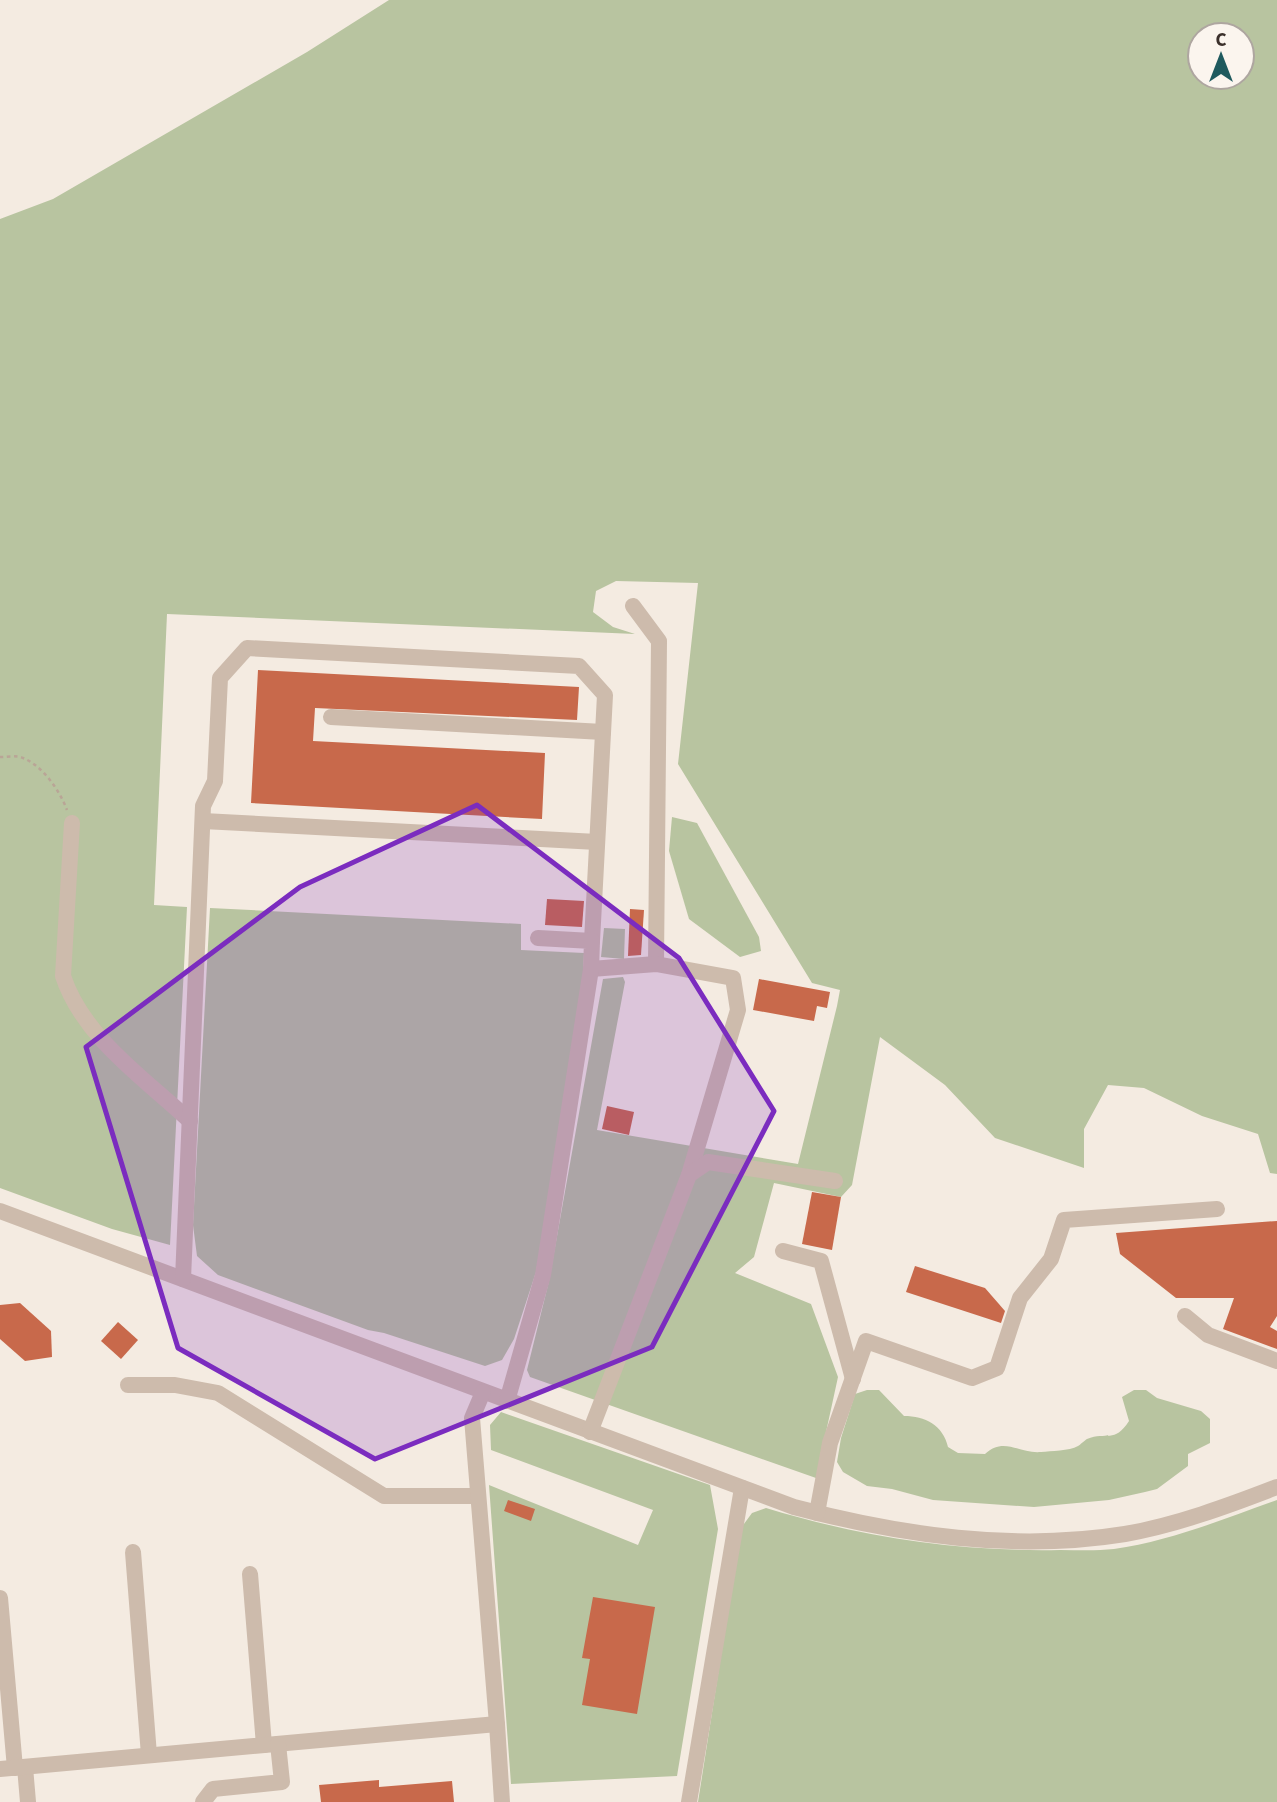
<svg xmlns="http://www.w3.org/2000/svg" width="1277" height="1802" font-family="'Source Sans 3',sans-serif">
<rect width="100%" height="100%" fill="#f4ebe1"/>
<g fill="#b8c4a0" fill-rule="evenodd">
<path d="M389,0H1277V1174L1270,1173L1258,1134L1202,1116L1144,1088L1108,1085L1084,1129V1168L995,1138L945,1085L880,1037L852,1185L841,1197L774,1183L754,1257L735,1273L811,1304L838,1377L816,1478L530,1377L527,1370L549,1281L603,979L623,977L625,982L597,1130L798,1164L837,1006L840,990L812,983L678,764L698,583L616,581L596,591L593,612L613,627L635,634L167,614L154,905L187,907L170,1245L112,1229L0,1188V219L53,199L307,52ZM1200,35H1242V77H1200Z"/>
<polygon points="672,817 697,823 759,937 761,951 740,957 689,919 669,851"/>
<polygon points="210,908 521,924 521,950 584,953 582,1000 536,1272 514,1339 502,1360 485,1366 384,1333 368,1330 218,1275 197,1256 193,1225"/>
<polygon points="604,928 625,929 624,959 601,957"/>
<path d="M867,1390H879L904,1416C925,1416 943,1425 948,1447L958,1453L985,1454C1004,1436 1019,1454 1041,1452C1051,1451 1069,1451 1078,1446C1080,1445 1085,1440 1087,1439C1107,1431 1114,1444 1129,1421L1122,1397L1134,1390H1146L1157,1398L1201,1411L1210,1419V1443L1188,1454V1466L1157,1489L1145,1492L1109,1500L1034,1507L933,1500L892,1489L867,1486L843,1472L837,1462L841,1438L855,1394Z"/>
<polygon points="501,1412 710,1485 718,1529 677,1776 511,1784 489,1485 638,1545 653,1510 491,1450 490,1425"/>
<path d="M1277,1500V1802H698L741,1528L752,1513L766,1508C861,1537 960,1552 1060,1550C1078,1550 1096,1551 1114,1549C1170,1541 1224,1519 1277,1500Z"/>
</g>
<g fill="#c8694b">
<polygon points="258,670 579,687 577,720 315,708 313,741 545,753 542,819 251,803"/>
<polygon points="547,899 584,901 582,927 545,925"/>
<polygon points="630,909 644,910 641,955 628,956"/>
<polygon points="759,979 830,992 827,1008 817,1006 814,1021 753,1010"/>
<polygon points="607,1106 634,1112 629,1135 602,1129"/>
<polygon points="812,1192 841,1197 832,1250 802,1244"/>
<polygon points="1277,1221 1277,1316 1270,1327 1277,1331 1277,1349 1223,1329 1234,1298 1176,1298 1120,1254 1116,1233"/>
<polygon points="915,1266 985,1288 1005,1311 1001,1323 906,1292"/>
<polygon points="20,1303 51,1331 52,1357 25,1361 0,1339 0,1305"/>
<polygon points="118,1322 138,1340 121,1359 101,1341"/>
<polygon points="508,1500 535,1509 531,1521 504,1511"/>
<polygon points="593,1597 655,1607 637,1714 582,1705 590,1659 582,1658"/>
<polygon points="379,1780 379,1787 452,1781 454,1802 321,1802 319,1785"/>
</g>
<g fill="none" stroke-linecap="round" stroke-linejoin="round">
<path stroke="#b9a596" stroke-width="2.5" stroke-dasharray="3.5 3.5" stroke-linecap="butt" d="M0,757C7,757 17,755 23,758C43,766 60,791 67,810"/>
<g stroke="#cdbbac" stroke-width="16">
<polyline points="633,606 659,641 656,964"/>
<polyline points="331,717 603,732"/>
<polyline points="203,821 597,842"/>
<path d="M72,823L63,976C83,1037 144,1078 190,1121"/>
<polyline points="591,969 656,964 733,978 738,1010 689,1175"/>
<path d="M0,1211L794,1507C900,1535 1014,1552 1125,1534C1176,1525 1228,1506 1277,1487"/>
<polyline points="783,1251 821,1261 853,1379"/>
<polyline points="183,1279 203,806 215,781 220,678 247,648 579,666 605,695 592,941"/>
<polyline points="1185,1316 1208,1335 1277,1361"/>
<polyline points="128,1385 175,1385 218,1393 384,1496 478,1496"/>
<polyline points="507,1401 543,1275 591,969 592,941 538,938"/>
<polyline points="590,1432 689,1175 708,1162 835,1181"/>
<polyline points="817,1513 830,1443 866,1341 972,1378 997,1368 1020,1298 1051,1259 1064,1220 1217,1209"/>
<polyline points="133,1552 149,1755"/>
<polyline points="250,1574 264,1745"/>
<polyline points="0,1598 15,1768"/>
<polyline points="497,1724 502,1802"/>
<polyline points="25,1767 28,1802"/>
<polyline points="0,1769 497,1724 472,1418 483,1392"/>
<polyline points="203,1802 213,1789 282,1782 278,1744"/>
<polyline points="689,1802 742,1488"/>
</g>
</g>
<path fill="#7b2cbf" fill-opacity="0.2" stroke="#7b2cbf" stroke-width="5" stroke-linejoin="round" d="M477,805L679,958L774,1111L652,1347L375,1459L178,1348L86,1047L300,887Z"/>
<g transform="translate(1221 56)"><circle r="33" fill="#fbf5ee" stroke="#aea6a0" stroke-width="2"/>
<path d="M0-5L12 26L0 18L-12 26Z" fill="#1f5a5e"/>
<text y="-10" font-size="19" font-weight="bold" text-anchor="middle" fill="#3b302b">С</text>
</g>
</svg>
